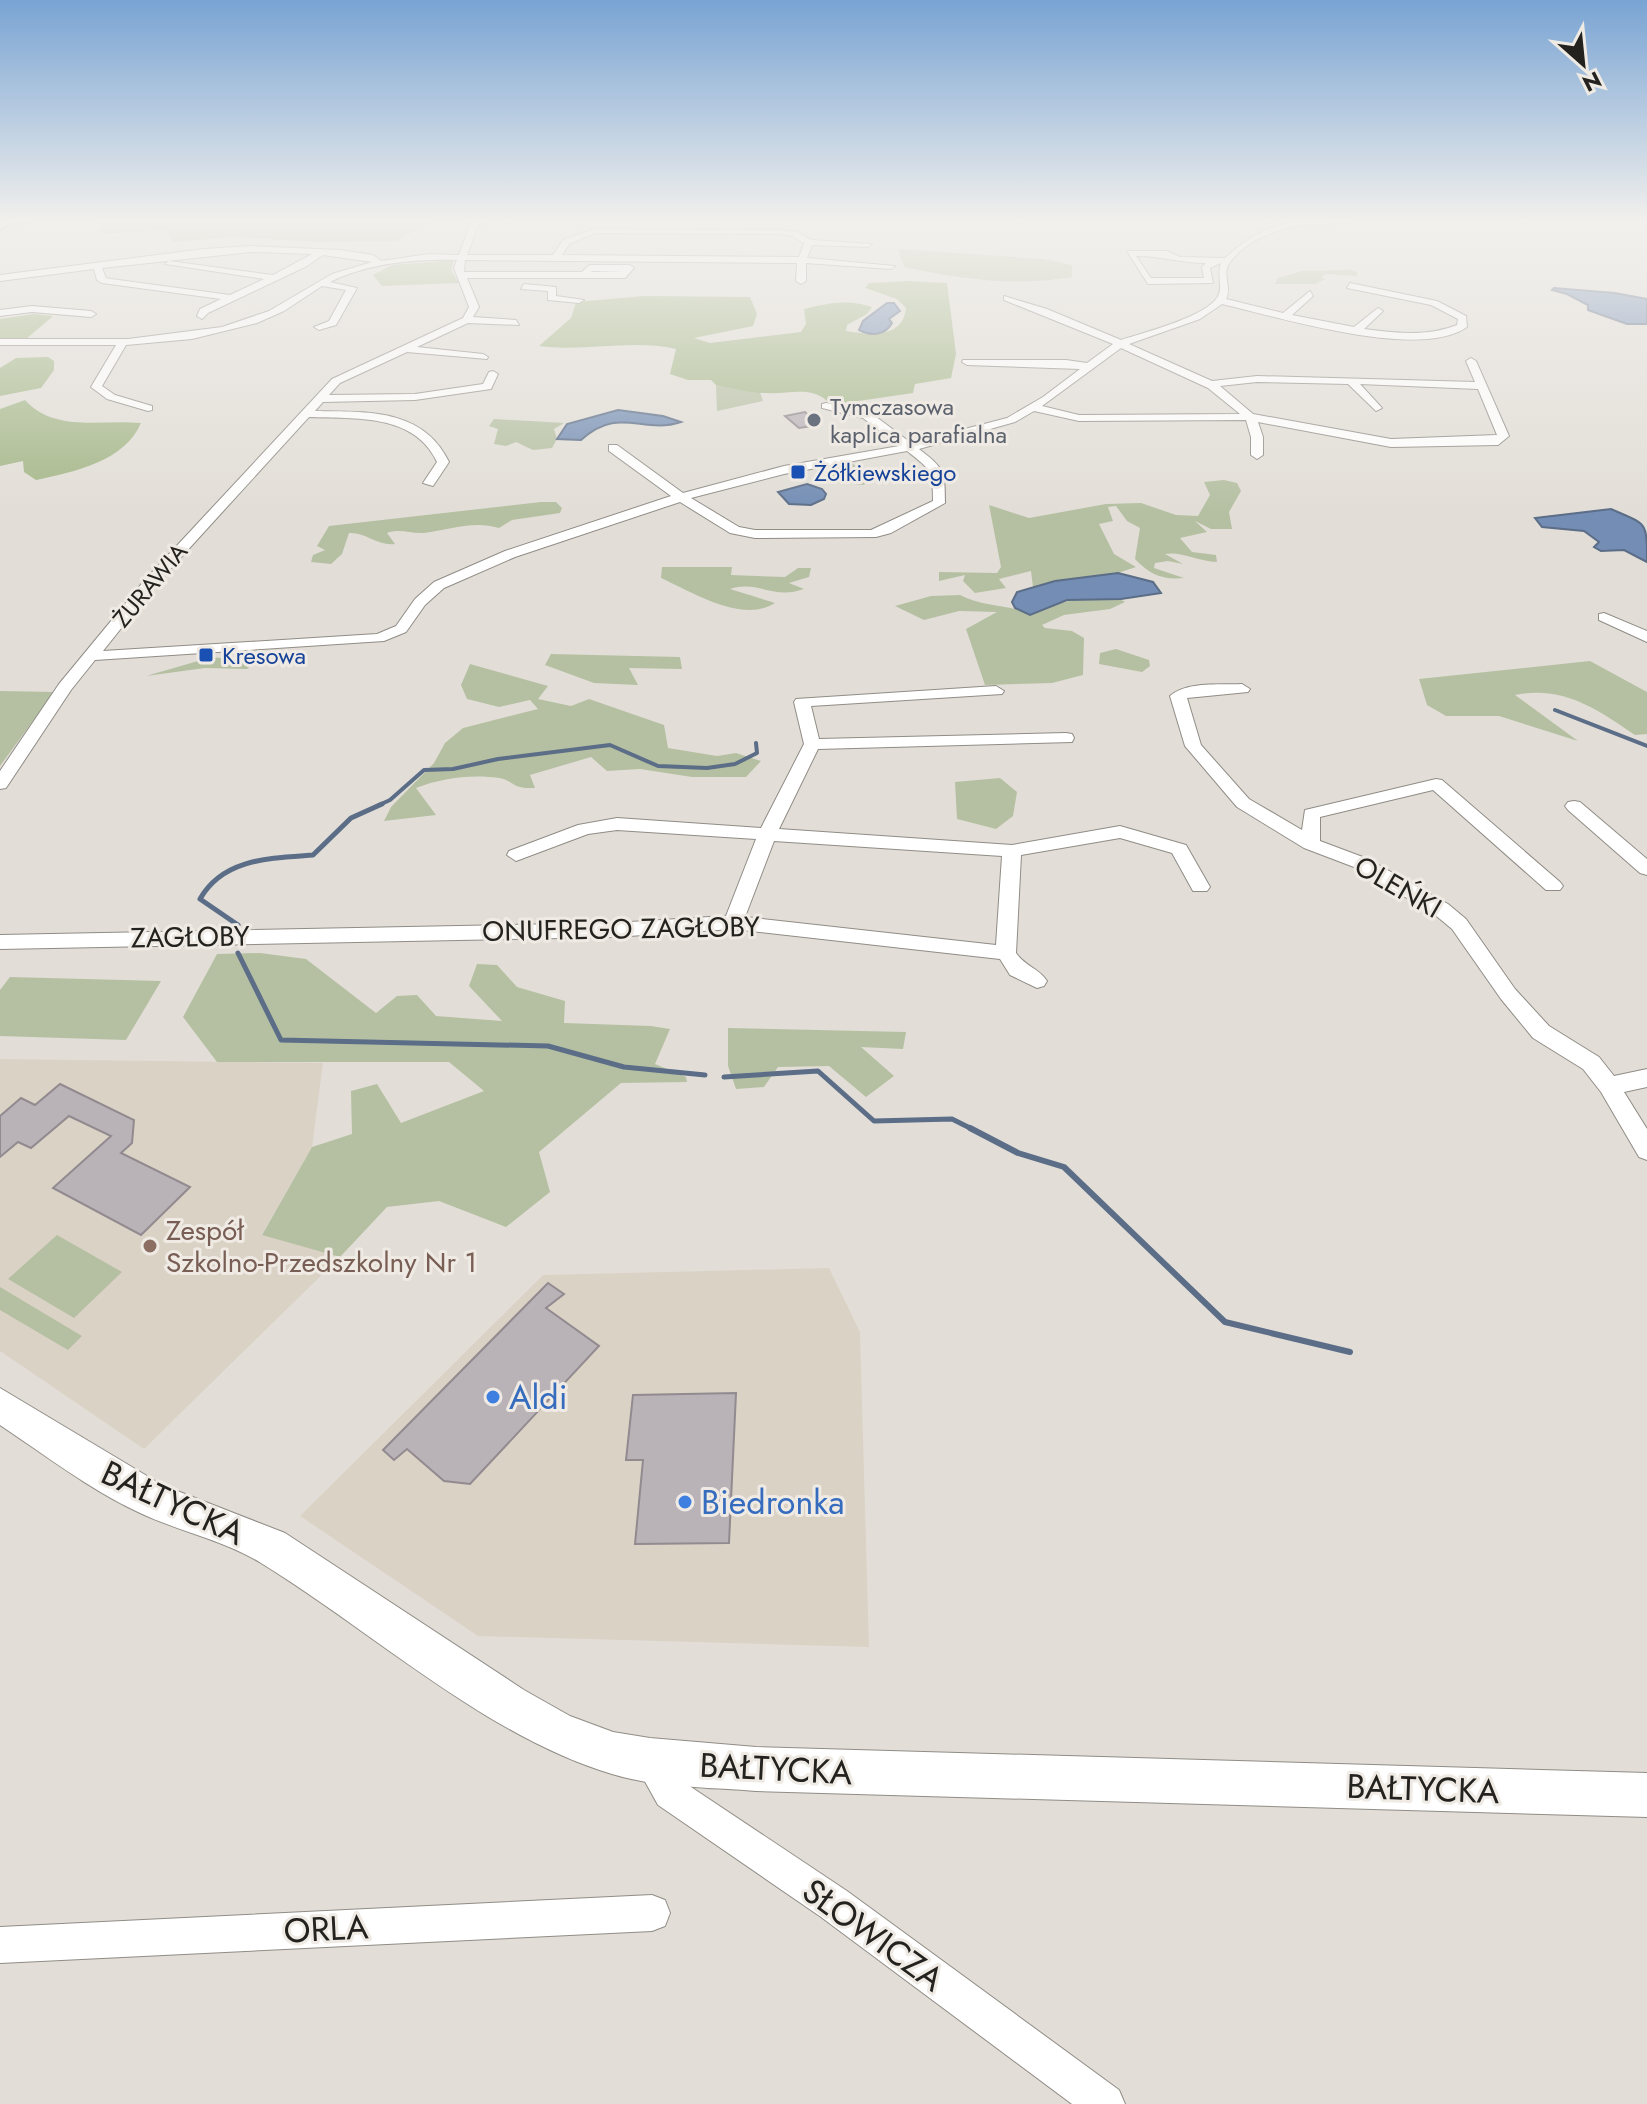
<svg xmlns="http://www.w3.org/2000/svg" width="1647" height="2104" font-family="Jost,sans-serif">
<rect width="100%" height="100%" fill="#e2ded7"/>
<g fill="#dbd2c6">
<polygon points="0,1059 323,1063 312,1147 262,1234 340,1257 144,1449 0,1351"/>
<polygon points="829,1268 860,1332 869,1647 478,1636 300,1516 543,1275"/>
</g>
<g fill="#b5c0a2">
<path d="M898,249L1043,259L1072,265V277C1015,287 960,279 904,267Z"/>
<polygon points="1350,270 1357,272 1357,276 1326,274 1321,277 1325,279 1315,284 1275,284 1278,278 1302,271"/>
<polygon points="716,385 760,392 763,401 717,411"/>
<polygon points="494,419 564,423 554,429 557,439 552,448 533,450 516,442 506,446 494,444 498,429 489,426"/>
<polygon points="853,464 864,471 857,475 867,479 864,485 835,482 838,477 829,476 828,472 833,471 832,467"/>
<path d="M1224,480L1237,483L1241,491L1229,512L1232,529H1211L1195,521L1207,532L1180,538L1192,552L1216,555L1217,562C1197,561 1181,551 1165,554L1183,564L1168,561L1155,563L1154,568L1184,578C1163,580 1150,575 1135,559L1140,528L1127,521L1116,506L1108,507L1113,521L1099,524L1114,554L1136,567L1118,573L1033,587L1031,571L999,579L1006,588L975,593L963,581L965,575L939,581V572L997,573L1001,567L989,505L1029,518L1106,504L1141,503L1176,515L1198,516L1210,495L1204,482Z"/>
<path d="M541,502H556L562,508L560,513L512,520L499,528C473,520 449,530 424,533C410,534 400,528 387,533L395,544C377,546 366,532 349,533L342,554L331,564L311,562L313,555L325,550L317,546L329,526Z"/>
<path d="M662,567H732L731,575L785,577L798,568H811L809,577L789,583L804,589C773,600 758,580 730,589L775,603C743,624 692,592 661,578Z"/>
<path d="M960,595C983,607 1007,604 1030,614C1053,605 1102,587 1125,602L1110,609L1064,615L1042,625L1045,628L1072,631L1084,638L1083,675L1052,683L985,685L966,629L997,612L959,611L924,620L895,606L931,596Z"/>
<polygon points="1116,649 1149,660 1150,666 1142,672 1099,664 1100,653"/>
<polygon points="551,654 680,657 682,669 629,668 638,685 594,683 545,665"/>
<polygon points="212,657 255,662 247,669 205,668 146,676"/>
<path d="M1590,661L1647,692V734L1635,735C1597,709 1563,685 1515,695L1578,741L1499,716H1446L1427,705L1419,679Z"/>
<path d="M470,664L548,686L538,699L571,706L589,699L664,725L668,748L717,756L736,753L761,761L746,777H692L640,769L607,771L591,757L530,775L535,788C511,789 515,781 499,778C472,774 441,778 416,788L436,815L384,821L391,807L434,763L445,743L463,728L538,709L530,700L499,707L467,699L461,685Z"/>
<polygon points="0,691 54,692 0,766"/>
<polygon points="1000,778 1017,792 1013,816 996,829 957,819 955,782"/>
<polygon points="260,953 306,959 376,1013 397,996 417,995 436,1016 502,1021 469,986 477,964 497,965 517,987 565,1001 564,1023 651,1026 670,1029 655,1064 686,1077 687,1082 621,1083 539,1152 550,1192 506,1227 439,1201 387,1207 340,1257 262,1235 312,1147 352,1134 351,1091 377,1084 401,1123 484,1091 449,1062 217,1062 183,1017 217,954"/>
<polygon points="10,977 161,981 126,1040 0,1036 0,990"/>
<polygon points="728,1028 906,1032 903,1049 861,1047 894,1076 866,1097 829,1066 778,1067 764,1087 736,1089 728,1066"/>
<polygon points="57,1235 122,1272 74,1318 8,1279"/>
<polygon points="0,1287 82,1336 68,1350 0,1310"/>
</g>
<g fill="#a5b789">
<polygon points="103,219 434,219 397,241 313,242 234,237 174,242 165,230 100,234"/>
<polygon points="454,260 451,270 459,283 382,286 373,275 392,265"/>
<path d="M909,281L947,283L956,354L951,378L915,384L913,393L831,405C813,384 789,395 766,393C749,393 732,388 716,385L711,380H688L670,374L676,349C632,339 584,352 539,346L571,318L576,302L644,296L750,297L757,314L753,326L694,338L710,343L801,332L806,324L804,309C828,303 848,299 872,307L867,314L847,325L846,331C869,335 903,339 906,308L897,299L865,288L869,283Z"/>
<polygon points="34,314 53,316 26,339 0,340 0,319"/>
<polygon points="48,357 54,361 54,370 41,388 0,396 0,368 16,358"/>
<path d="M25,400C55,433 101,419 141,423C125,461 74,472 36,480L24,472L23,461L0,466V409Z"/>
</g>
<g fill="#738db4" stroke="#5b6d87" stroke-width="2">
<polygon points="1554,288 1615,293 1647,299 1647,324 1627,324 1588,310 1588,305 1567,294 1552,290"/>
<path d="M887,303H894L900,311L889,319L892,323C885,336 871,336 859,330L863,321Z"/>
<path d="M618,410L663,416L681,422C642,435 619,405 581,440L557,439L567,424Z"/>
<polygon points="807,484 822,489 826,494 824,499 811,505 789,504 778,492"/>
<path d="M1611,509C1647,525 1647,520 1647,562L1624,550L1601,551L1594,547L1599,542L1584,531L1542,527L1535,518Z"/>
<polygon points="1118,573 1153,582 1161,593 1121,599 1067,600 1030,615 1015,608 1012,602 1017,592 1055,581"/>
</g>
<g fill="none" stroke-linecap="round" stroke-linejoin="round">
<polyline stroke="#5b6d87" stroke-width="2" points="0,230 12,224 70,219"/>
<g stroke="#5b6d87" stroke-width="4">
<polyline points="1555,710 1647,746"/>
<polyline points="377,806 390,800 424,770 453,769 498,759 610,745 658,766 707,768 735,764 757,753 756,743"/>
</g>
<g stroke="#5b6d87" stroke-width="5">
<path d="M238,925L200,899C223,858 271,858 313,855L351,818L382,804"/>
<polyline points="238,953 281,1040 548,1046 624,1067 705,1075"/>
<polyline points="724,1077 818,1071 874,1121 952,1119 974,1130"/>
</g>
<polyline stroke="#5b6d87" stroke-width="6" points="970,1128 1018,1153 1064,1167 1225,1322 1350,1352"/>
</g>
<g fill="#b9b2b7" stroke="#918a8f" stroke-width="2">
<polygon points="805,412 819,425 799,428 785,416"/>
<polygon points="60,1084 134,1120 132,1143 121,1153 190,1187 141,1235 53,1188 111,1136 69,1116 31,1148 18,1142 0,1157 0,1116 21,1098 35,1105"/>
<polygon points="548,1283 564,1294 546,1308 599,1346 470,1484 444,1481 407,1449 394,1460 383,1450"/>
<polygon points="736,1393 729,1543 635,1544 643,1460 626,1460 633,1395"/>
</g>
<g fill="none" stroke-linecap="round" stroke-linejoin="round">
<g stroke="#908c86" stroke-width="2">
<g id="minor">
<path d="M477,219H485L477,228L467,255H553L563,240L594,229L779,230L797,232L811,240L872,244L868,247L812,245L807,258L895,266L891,269L806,263V281L801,284L796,281L797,263L465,260L464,272H582L589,265H630L634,268L625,278H467L479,307L473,317L516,320L519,325L468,323L417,347L483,354L488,357L487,359L407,352L340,383L329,395L415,394L483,384L489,372L493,371L498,374L491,389L415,400L323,402L315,411C367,412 423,408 449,462L433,486L423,483L437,462C414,413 355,419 309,417L154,587L103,651L377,634L396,626L415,599L434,582L505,551L671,496L609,451V445H617L683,493L784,466L899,446L863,418L822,408V404L826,403L871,413L911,443L1007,418L1043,397L1080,369L967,365L962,362L963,360H1066L1087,363L1113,344L1004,300V296L1047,309L1121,340C1142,333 1211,316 1219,294C1222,285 1217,274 1221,263L1210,268L1213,283L1148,284L1127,251H1167L1180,257L1225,258C1266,220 1300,217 1354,219C1342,225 1325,223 1311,224C1283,227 1246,238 1229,264C1222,275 1232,288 1226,299L1283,313L1310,291L1313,296L1292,315L1354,327L1378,308L1383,311L1364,329C1396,333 1427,337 1457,325L1458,319L1431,305L1347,288L1350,283L1437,301L1466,316L1467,327C1419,361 1278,317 1222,304L1200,319L1129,344L1212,381L1257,376L1475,382L1466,361L1471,358L1476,361L1509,436L1498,445L1391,447L1258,422L1263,437V455L1257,459L1251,455V437L1246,420L1079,421L1034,411L1015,422L919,449C944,468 945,471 945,503L891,533L876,537L755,538L730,533L680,502L515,557L444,588L425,605L406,632L384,641L95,660L71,690L6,788L0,789V771L59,684L144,581L332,379L463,318L469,307L454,268L457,260C414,259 369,263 330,282L357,288L336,325L319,330L314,327L329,321L346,290L322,286L284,311L257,323L192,339L126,345L102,386L115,395L152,406V410L148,411L107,399L91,387L116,345H0V339H128L222,327L269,311L332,274L372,262L323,255L307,266L208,313L202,319L197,316L200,309L221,299L102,283L97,280L94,269L0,281V275L204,249L251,246L341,250L373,255L381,261L429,254L459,255L469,227ZM595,233L779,234L792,236L804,243L799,257L562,255L569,244ZM251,252L312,254L273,275L169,261L165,264L264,279L230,295L111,279L106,278L102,268ZM1136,256C1161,256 1181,263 1206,263L1202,267L1204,278H1151ZM592,271H624L591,272ZM1121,348L1208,388L1240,414L1079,415L1042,406ZM1257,382L1348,384L1376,411L1382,408L1360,384L1478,389L1497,435L1391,439L1253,414L1220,386ZM907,451C931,470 933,470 933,501L871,530H755L739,527L691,498L784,474Z"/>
<polygon points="524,284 556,287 556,296 584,300 579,303 548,300 548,291 521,289"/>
<polygon points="32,306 91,311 96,314 91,317 32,312 0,316 0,310"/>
<polygon points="1604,613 1647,631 1647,642 1599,620 1599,614"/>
<path d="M1242,684L1250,689L1248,692L1187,698L1201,745L1249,799L1302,830L1305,810L1436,779L1442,780L1560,882L1563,886L1560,890H1546L1433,790L1320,817V841L1368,859L1448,904L1466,919L1515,989L1549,1026L1599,1057L1614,1076L1647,1069V1087L1624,1092L1647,1129V1160L1639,1157L1601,1092L1583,1069L1533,1038L1501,999L1452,929L1434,914L1354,867L1304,848L1237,807L1185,746L1170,696C1187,681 1220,685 1242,684Z"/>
<path d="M996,686L1004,691L1002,694L811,706L819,739L1066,733L1072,734L1074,738L1072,742L818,749L779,829L1012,845L1120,826L1186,845L1210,887L1207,891H1193L1172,853L1120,838L1021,855L1016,953C1025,966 1040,969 1047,981L1044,986L1037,988L1010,975L1000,959L733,929L614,937L0,949V935L614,923L726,916L756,839L617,830L588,834L516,861L507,855L509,851L578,825L617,818L761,828L804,744L794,702L796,699ZM774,841L1002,856L996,945L745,917Z"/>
<polygon points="1574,801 1580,802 1647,859 1647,875 1640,873 1568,810 1565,806 1568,802"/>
<polygon points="650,1743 662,1748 682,1781 847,1891 1119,2090 1125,2104 1072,2104 821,1917 658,1805 633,1760 638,1748"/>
<polygon points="652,1895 665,1900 670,1913 665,1926 652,1931 0,1963 0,1927"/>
</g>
</g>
<g stroke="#908c86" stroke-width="2">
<path id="major" d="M0,1388L162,1485L285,1533L524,1690L570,1716L613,1732L650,1738L756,1747L1647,1773V1817L756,1791C709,1787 657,1788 612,1774C487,1737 372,1631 261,1563C224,1540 177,1531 138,1512C89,1489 45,1455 0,1425Z"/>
</g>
<use href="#minor" fill="#fff" fill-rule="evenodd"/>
<use href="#major" fill="#fff" fill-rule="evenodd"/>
</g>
<linearGradient id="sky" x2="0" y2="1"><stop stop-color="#79a4d3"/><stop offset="0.43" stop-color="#f2f0ed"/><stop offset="1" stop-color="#f2f0ed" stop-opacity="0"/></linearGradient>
<rect width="1647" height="513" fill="url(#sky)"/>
<circle fill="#6b7280" stroke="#efebe4" stroke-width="3" cx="814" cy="420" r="8"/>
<g fill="#1a4fb4" stroke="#efebe4" stroke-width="3">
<rect x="790" y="464" width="16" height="16" rx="4"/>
<rect x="198" y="647" width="16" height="16" rx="4"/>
</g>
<circle fill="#8d6e63" stroke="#efebe4" stroke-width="3" cx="150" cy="1246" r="8"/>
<g fill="#3f7fe0" stroke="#efebe4" stroke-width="3">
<circle cx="493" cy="1397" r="8"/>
<circle cx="685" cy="1502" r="8"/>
</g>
<g text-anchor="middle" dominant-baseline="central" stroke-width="6" stroke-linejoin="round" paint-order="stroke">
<g font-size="24" fill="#5b616d" stroke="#efebe4" text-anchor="start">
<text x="830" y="406">Tymczasowa<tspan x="830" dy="28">kaplica parafialna</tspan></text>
</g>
<g font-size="24" fill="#164399" stroke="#efebe4" text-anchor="start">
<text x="814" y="472">Żółkiewskiego</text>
<text x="222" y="655">Kresowa</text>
</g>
<g font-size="24" fill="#23221f" stroke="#efebe4">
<text transform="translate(150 585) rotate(-50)">ŻURAWIA</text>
</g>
<g font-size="28" fill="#23221f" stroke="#efebe4">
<text transform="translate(1398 887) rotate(30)">OLEŃKI</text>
<text transform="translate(621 929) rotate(-1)">ONUFREGO ZAGŁOBY</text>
<text transform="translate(190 937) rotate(-1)">ZAGŁOBY</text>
</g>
<g font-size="28" fill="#785e54" stroke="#efebe4" text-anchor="start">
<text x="166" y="1230">Zespół<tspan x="166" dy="32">Szkolno-Przedszkolny Nr 1</tspan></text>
</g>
<g font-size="34" fill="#366cbe" stroke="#efebe4" text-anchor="start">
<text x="509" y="1397">Aldi</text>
<text x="701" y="1502">Biedronka</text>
</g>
<g font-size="34" fill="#23221f" stroke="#efebe4">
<text transform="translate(173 1503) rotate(25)">BAŁTYCKA</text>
<text transform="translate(776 1769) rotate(3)">BAŁTYCKA</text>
<text transform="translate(1423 1789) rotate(2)">BAŁTYCKA</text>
<text transform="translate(326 1929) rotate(-3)">ORLA</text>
<text transform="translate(873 1935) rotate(36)">SŁOWICZA</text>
</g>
</g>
<g transform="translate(1583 64) rotate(153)" stroke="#efebe4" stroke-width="6" paint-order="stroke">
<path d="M0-6L14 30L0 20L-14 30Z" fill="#23221f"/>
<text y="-12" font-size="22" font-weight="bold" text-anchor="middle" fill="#23221f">N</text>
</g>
</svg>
